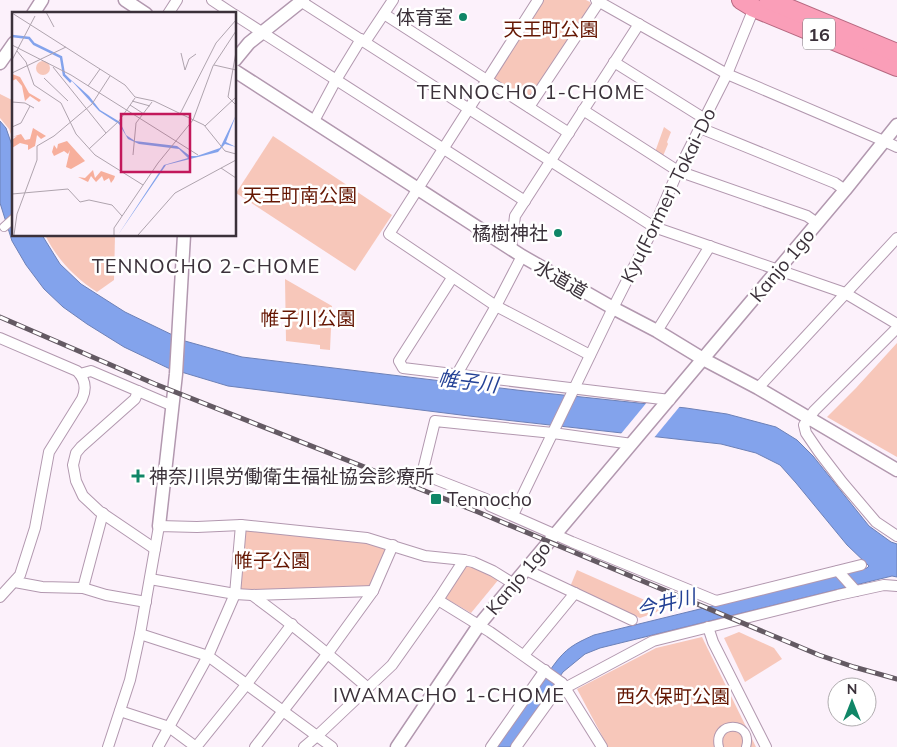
<svg xmlns="http://www.w3.org/2000/svg" width="897" height="747" font-family="Mulish,'Noto Sans JP',sans-serif">
<rect width="100%" height="100%" fill="#fcf1fb"/>
<g fill="#f7c7ba">
<polygon points="543,0 586,0 590,2 592,8 530,101 525,102 492,81"/>
<polygon points="0,94 14,101 14,142 9,129 0,118"/>
<polygon points="664,127 671,132 667,142 668,144 663,156 655,152"/>
<polygon points="273,136 392,215 355,271 236,193"/>
<path d="M45,235H115L114,280L97,292C74,277 57,259 45,235Z"/>
<polygon points="285,279 332,306 330,350 320,349 320,345 286,341"/>
<polygon points="897,343 897,457 827,417 856,388"/>
<polygon points="243,528 366,540 390,546 372,586 240,590"/>
<polygon points="467,563 499,579 471,613 445,598"/>
<polygon points="577,570 665,609 640,618 570,587"/>
<polygon points="739,632 774,648 782,659 745,682 724,638"/>
<polygon points="702,637 756,747 608,747 577,689 656,648"/>
</g>
<path fill="#83a3ec" stroke="#6d81b7" d="M0,121L6,128L14,151V235H42L60,264L81,284L125,312L185,341L242,357L525,391L686,408L727,414L776,427L797,440L813,456L869,526L891,542L897,544V577L892,576L600,648L585,654L563,672L510,747H497L553,666C566,648 574,644 594,635L867,568L869,566L847,545L796,483L780,465L756,453L721,444L469,416L228,386L168,368L124,347L87,324L63,307L44,289L26,265L12,241L0,203Z"/>
<polygon fill="#fcf1fb" points="648,401 681,405 653,439 620,435"/>
<g fill="none" stroke-linecap="round" stroke-linejoin="round">
<g stroke="#b298af" stroke-width="10">
<g id="pedestrian">
<polyline points="4,227 14,218"/>
<path d="M719,747C712,720 754,720 746,747"/>
</g>
</g>
<g stroke="#b298af" stroke-width="12">
<g id="minor">
<polyline points="212,0 233,14"/>
<polyline points="538,0 389,234 496,306 590,355"/>
<polyline points="596,0 727,74 884,141 897,147"/>
<polyline points="302,2 469,109 654,227 845,293 897,324"/>
<polyline points="168,14 177,0"/>
<polyline points="384,14 569,133"/>
<polyline points="235,15 525,201"/>
<polyline points="365,42 393,0"/>
<polyline points="614,62 705,119"/>
<polyline points="529,107 599,2"/>
<polyline points="583,110 678,171 807,216 817,223"/>
<polyline points="314,121 336,80 361,39"/>
<polyline points="700,128 835,183 845,190"/>
<polyline points="511,249 515,216 639,24"/>
<polyline points="452,278 399,361 403,368 670,400"/>
<polyline points="897,328 814,411 804,425 806,433 819,452 842,482 876,522 897,536"/>
<polyline points="657,331 710,246"/>
<path d="M0,338L77,371C85,379 87,388 82,399L49,452L35,528L20,575L0,597"/>
<polyline points="80,374 91,371 173,406"/>
<polyline points="457,374 496,306 522,256"/>
<polyline points="758,388 897,238"/>
<polyline points="138,391 135,399 81,447 76,453 73,465 76,481 83,496 99,511 155,549"/>
<polyline points="632,444 553,433 435,421 422,474 486,499 490,506 572,542 716,601 861,565"/>
<polyline points="513,515 613,308 654,227 678,171 727,74 754,8"/>
<polyline points="526,570 632,620"/>
<polyline points="838,571 856,591"/>
<polyline points="150,579 235,594 252,595 373,591"/>
<polyline points="15,582 42,587 83,588 106,595 146,602"/>
<polyline points="83,588 103,513"/>
<path d="M252,595C292,624 330,655 368,688"/>
<polyline points="438,600 490,632 562,683 602,747"/>
<polyline points="708,627 713,642 766,747"/>
<polyline points="140,634 208,656 332,747"/>
<polyline points="524,655 575,593"/>
<polyline points="565,688 653,641 838,595 884,585 897,586"/>
<polyline points="120,711 169,727 196,747 246,685 292,624"/>
<polyline points="108,747 130,680 140,634 159,526 197,527 241,525 367,538 425,556 464,560 473,562 493,571 514,584"/>
<polyline points="158,747 208,656 235,594 241,525"/>
<polyline points="255,747 328,653 373,591 393,545"/>
<polyline points="304,747 317,736 392,665 438,600 464,560"/>
<polyline points="491,747 545,670"/>
<polyline points="516,747 562,683"/>
</g>
</g>
<g stroke="#b298af" stroke-width="15">
<g id="tertiary">
<polyline points="125,0 146,14"/>
<polyline points="33,14 42,0"/>
<polyline points="235,60 249,43 303,0"/>
<polyline points="0,63 14,43"/>
<polyline points="235,71 522,256 613,308 657,331 703,359 758,388 897,470"/>
<polyline points="159,526 176,374 184,235"/>
<polyline points="397,747 479,625 845,190 897,125"/>
</g>
</g>
<g stroke="#b66880" stroke-width="20">
<g id="trunk">
<polyline points="741,0 754,8 897,67"/>
<polyline points="769,0 897,53"/>
</g>
</g>
<use href="#pedestrian" stroke="#fff" stroke-width="8"/>
<use href="#minor" stroke="#fff" stroke-width="10"/>
<use href="#tertiary" stroke="#fff" stroke-width="12"/>
<use href="#trunk" stroke="#fa9eb8" stroke-width="18"/>
<g stroke="#645a63" stroke-width="5">
<polyline id="rail" points="0,317 155,384 478,512 819,655 854,667 897,679"/>
</g>
<use href="#rail" stroke="#fff" stroke-width="3" stroke-dasharray="9" stroke-linecap="butt"/>
</g>
<g fill="#108667" stroke="#fff" stroke-width="2">
<circle cx="463" cy="17" r="5"/>
<circle cx="558" cy="233" r="5"/>
<path d="M135.5 468.5h5v5h5v5h-5v5h-5v-5h-5v-5h5z"/>
<rect x="430" y="493" width="12" height="12" rx="2.5"/>
</g>
<g text-anchor="middle" dominant-baseline="central" stroke-width="5" stroke-linejoin="round" paint-order="stroke">
<rect fill="#fff" stroke="#766f75" stroke-width="1" x="803" y="18.5" width="32" height="31" rx="4"/>
<g font-size="18" font-weight="bold" fill="#3b313a">
<text x="819" y="34">16</text>
</g>
<g font-size="19" fill="#3b313a" stroke="#fff" text-anchor="end">
<text x="453" y="17">体育室</text>
<text x="548" y="233">橘樹神社</text>
<text x="149" y="476" text-anchor="start">神奈川県労働衛生福祉協会診療所</text>
<text x="447" y="499" text-anchor="start">Tennocho</text>
</g>
<g font-size="19" fill="#651703" stroke="#fff">
<text x="551" y="29">天王町公園</text>
<text x="300" y="195">天王町南公園</text>
<text x="308" y="318">帷子川公園</text>
<text x="272" y="560">帷子公園</text>
<text x="673" y="696">西久保町公園</text>
</g>
<g font-size="19" fill="#3b313a" stroke="#fff">
<text transform="translate(668 195) rotate(-64)">Kyu(Former) Tokai-Do</text>
<text transform="translate(782 265) rotate(-50)">Kanjo 1go</text>
<text transform="translate(561 279) rotate(30)">水道道</text>
<text transform="translate(518 578) rotate(-50)">Kanjo 1go</text>
</g>
<g font-size="20" letter-spacing="1" fill="#3b313a" stroke="#fff">
<text x="531" y="91">TENNOCHO 1-CHOME</text>
<text x="206" y="265">TENNOCHO 2-CHOME</text>
<text x="449" y="694">IWAMACHO 1-CHOME</text>
</g>
<g font-size="20" font-style="italic" fill="#244296" stroke="#fff">
<text transform="translate(468 381) rotate(7)">帷子川</text>
<text transform="translate(666 603) rotate(-14)">今井川</text>
</g>
</g>
<g transform="translate(12 12)">
<rect width="224" height="224" fill="#fcf1fb"/>
<path d="M24 56a7 7 0 1 1 14 0a7 7 0 1 1-14 0Z" fill="#f7c7ba"/>
<path d="M0,62L8,65L17,81L29,88L27,90L18,84L13,89L10,74L4,67L0,69ZM21,116L34,124L29,127L25,123L23,134L16,138V133L8,131L0,136V128L5,124L0,125L9,122L13,128L18,127ZM55,129L73,149L59,157L54,155L58,138L56,142L52,139L42,144L40,140L42,133L45,137L46,132ZM81,158L83,166L89,159L103,164L102,167L99,171L97,166L92,169L90,164L84,170L79,164L76,170L66,165L73,166Z" fill="#f7af9c"/>
<path d="M58,67L77,84L88,98L108,110L114,123L123,129L165,134L178,144H185L208,136L224,103L214,130L224,135L213,132L206,140L154,153L106,223L152,153L176,146L167,137L127,132L116,127L107,112L87,99Z" fill="#83a3ec"/>
<path fill="none" stroke="#83a3ec" stroke-width="2.5" d="M0,24L17,26L22,32L49,45L52,63L59,70"/>
<path fill="none" stroke="#afa4ae" stroke-width="1" d="M34,0L42,15M0,1L113,73L123,85L142,89L192,113L213,139L224,142M0,33L59,63L186,143M5,39L14,50L22,73L49,91L64,122L83,143L131,173M224,40L216,85L224,93M169,41L173,58L177,47L184,42M0,48L23,4M202,53L224,58M41,55L94,121M0,61L54,35M32,66L56,89M76,74L88,57M120,89L138,94M0,90L13,91L22,96M118,93L132,102M168,102L204,31L224,8M181,108L201,54L224,19M193,114L224,85M0,115L9,111L18,94M77,137L107,109L123,86M121,143L124,111L140,90M209,156L224,166M0,182L56,177L68,190L77,188L100,193L110,204M2,223L5,202L25,148V134L42,124L80,92L98,64M102,223V216L146,151L181,108M126,223L163,181L224,148"/>
<path fill="#c2185b" fill-opacity="0.15" stroke="#c2185b" stroke-width="2.5" d="M109,102H178V160H109Z"/>
<rect width="224" height="224" fill="none" stroke="#3b313a" stroke-width="2.5"/>
</g>
<g transform="translate(852 702)"><circle r="24" fill="#ffffff" stroke="#b1adb0"/>
<path d="M0-4L9 19L0 12L-9 19Z" fill="#108667"/>
<text y="-8" font-size="14" font-weight="bold" text-anchor="middle" fill="#3b313a">N</text>
</g>
</svg>
